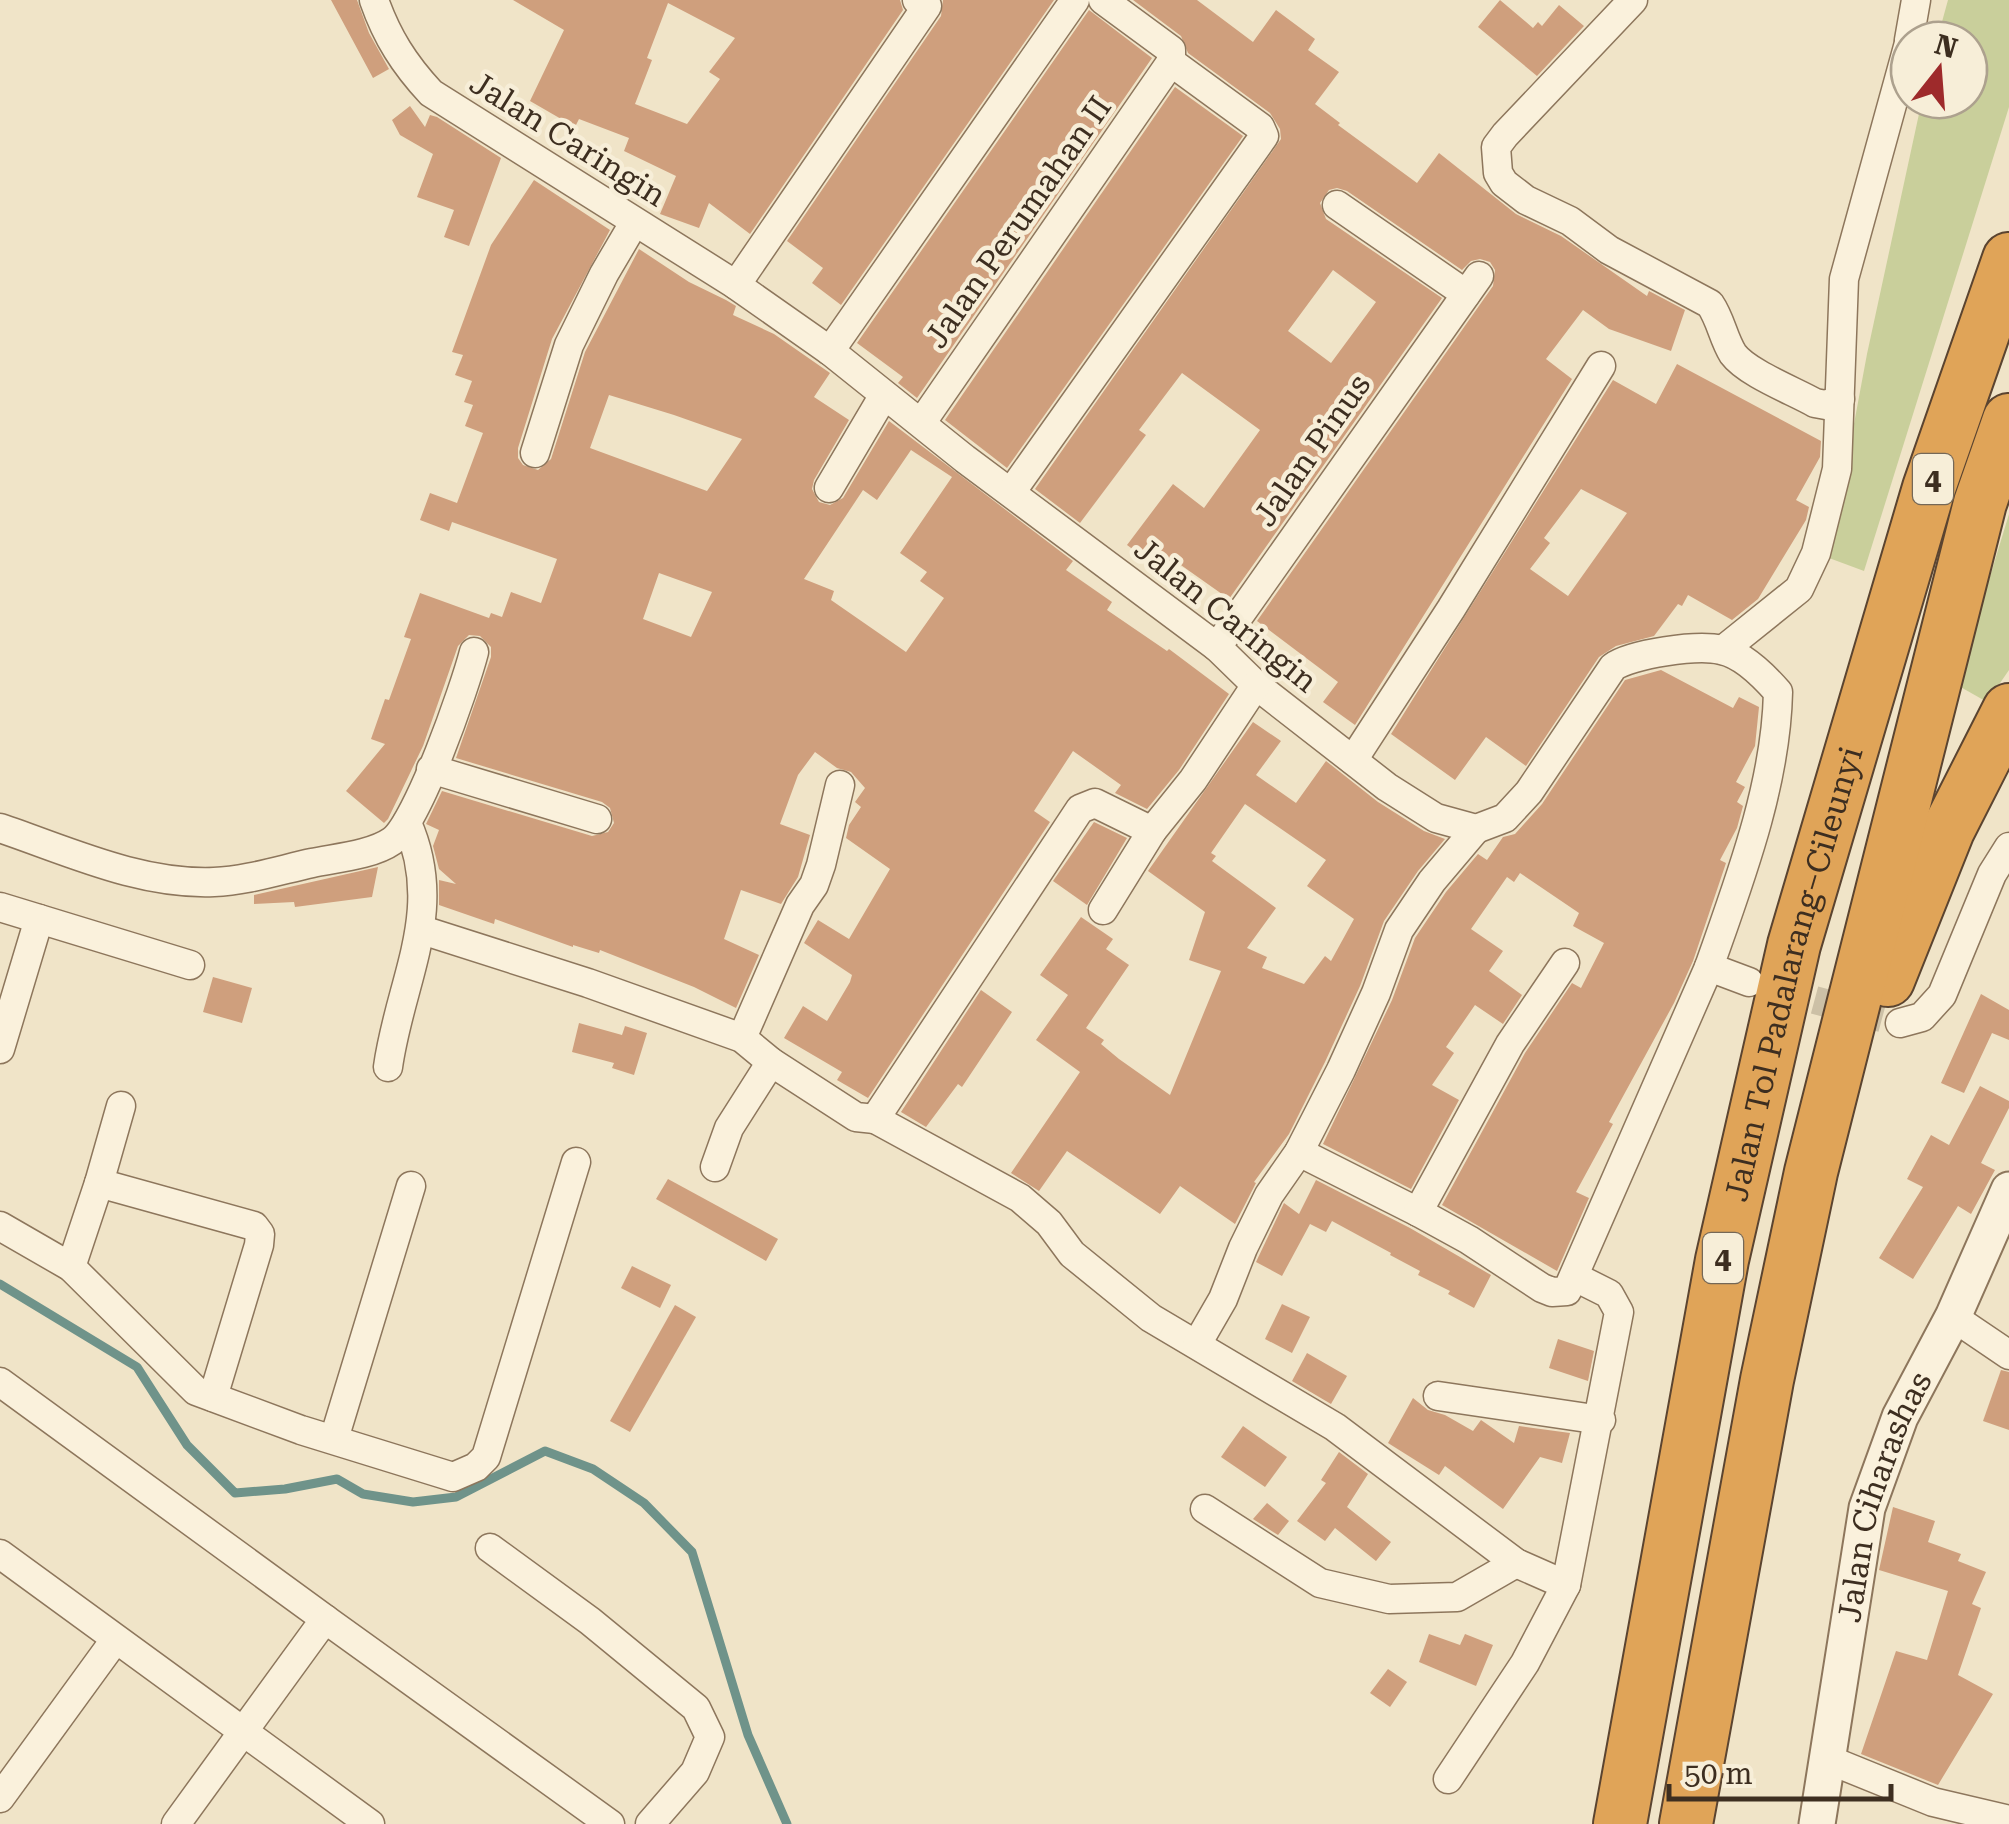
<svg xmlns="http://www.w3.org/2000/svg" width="2009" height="1824" font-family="'Roboto Serif',serif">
<rect width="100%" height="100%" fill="#f0e4c8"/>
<g fill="#c9cf9b">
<polygon points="2009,0 2009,107 1864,571 1829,558 1867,354 1922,100 1969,100 1969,40 1937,40 1948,0"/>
<polygon points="2009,514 2009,670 1987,702 1957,685"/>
</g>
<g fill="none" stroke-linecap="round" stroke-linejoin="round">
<polyline stroke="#6f938a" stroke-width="9" points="0,1284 137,1367 187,1445 235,1493 285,1489 337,1479 363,1494 413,1502 456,1497 545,1451 593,1469 644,1503 692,1552 748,1735 787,1824"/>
</g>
<g fill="#cf9f7d" fill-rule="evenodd">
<polygon points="331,0 357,0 369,33 389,69 373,78"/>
<path d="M513,0H900L903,10L750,234L709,203L699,228L660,214L676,176L624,151L629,138L579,119L575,127L530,101L564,30ZM668,3L735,38L709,72L720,79L687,124L635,104L652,60L647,58Z"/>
<polygon points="943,0 1054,0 841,305 812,283 823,268 787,241 941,16"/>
<path d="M1133,0H1197L1253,42L1276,10L1315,39L1308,50L1339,72L1315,104L1340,123L1338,125L1417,183L1439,153L1516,214L1561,236L1647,296L1649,291L1685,310L1671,351L1609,329L1583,310L1546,359L1572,379L1355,725L1323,702L1338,682L1257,621L1493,286L1495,270L1490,262L1480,259L1471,261L1462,270L1347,191L1337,188L1329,190L1320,203L1326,219L1442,298L1229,599L1178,563L1169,576L1127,545L1173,484L1204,508L1260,430L1182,373L1139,430L1146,435L1080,523L1035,489L1281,139L1280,129L1270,113L1188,53L1181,36ZM1333,270L1376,302L1331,363L1288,331Z"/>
<polygon points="1500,0 1533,28 1538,22 1542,26 1559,5 1584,26 1537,76 1478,27"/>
<polygon points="1089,10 1152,58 917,398 898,383 903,377 857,343"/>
<polygon points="1175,87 1243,136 1007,468 945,420"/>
<polygon points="410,106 425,127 430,115 437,117 501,158 469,246 444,237 454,210 417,197 433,154 400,135 392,120"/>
<path d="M534,180L610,230L552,339L518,448V458L523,465L538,470L551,459L585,352L639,249L689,282L726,300L736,306L733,315L774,334L830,373L814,397L849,420L814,480L812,489L819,502L830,505L843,498L889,421L1073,561L1066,570L1112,602L1107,610L1167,651L1169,649L1229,694L1179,770L1147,809L1115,793L1121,785L1073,751L1034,811L1050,822L868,1098L837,1080L842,1072L784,1038L803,1006L827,1021L850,982L852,975L804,943L818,920L849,939L890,869L846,838L849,825L861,807L855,802L865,788L851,772L837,768L815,752L798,775L780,824L810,835L798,877L781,904L741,890L724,939L759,955L736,1008L694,987L600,950L599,953L573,945V947L495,919L494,924L439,905V880L456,884L439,869L433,846L439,830L426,824L442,791L592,836L608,832L614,823L610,808L602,802L456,758L491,657V647L480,636L469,635L458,646L423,746L388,819L384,823L346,791L385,744L371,739L385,699L389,700L411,639L404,637L420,593L489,618L491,613L502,617L511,592L541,603L557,559L452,522L449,531L420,520L430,493L457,503L483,433L465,426L473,405L464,402L472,381L455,375L463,355L452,352L491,245ZM609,395L674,415L742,439L707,491L590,448ZM911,450L952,477L900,553L927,572L920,581L944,598L906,652L831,600L834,591L804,579L863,490L877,500ZM659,573L712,592L691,637L643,619Z"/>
<path d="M1677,364L1821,441L1820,457L1796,500L1809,507L1806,520L1758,599L1732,620L1688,595L1682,606L1678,604L1654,636L1616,646L1599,657L1526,766L1486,737L1455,780L1391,734L1613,380L1656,404ZM1581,489L1627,513L1568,596L1530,569L1550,543L1544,538Z"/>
<polygon points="1661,670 1733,708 1739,697 1759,707 1755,746 1736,782 1745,787 1737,802 1743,806 1737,828 1720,860 1726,863 1693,961 1674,1003 1609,1122 1613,1124 1576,1192 1589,1198 1557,1271 1442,1205 1525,1053 1572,983 1581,988 1604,943 1573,926 1579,913 1520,873 1514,882 1507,877 1471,929 1503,951 1489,971 1522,995 1503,1024 1475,1005 1446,1047 1454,1053 1432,1085 1459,1100 1411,1189 1323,1144 1392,1000 1415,938 1446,892 1478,854 1487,860 1503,837 1515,834 1542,804 1625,680"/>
<path d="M1253,722L1281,741L1256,775L1296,803L1326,761L1378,802L1424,831L1445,839L1418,871L1384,921L1360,986L1325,1062L1289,1134L1254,1182L1256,1183L1235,1224L1180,1186L1160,1214L1067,1151L1039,1191L1011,1173L1080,1072L1036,1040L1068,995L1040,975L1081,917L1113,939L1106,949L1129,965L1086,1028L1104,1040L1101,1044L1119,1059L1170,1095L1221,971L1189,960L1205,912L1148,871ZM1245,804L1326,860L1307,886L1354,919L1331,961L1325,956L1304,984L1262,968L1267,957L1247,948L1276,908L1212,861L1216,856L1211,853Z"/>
<polygon points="1094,822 1127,838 1087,905 1053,881"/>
<polygon points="378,867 372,897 295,907 294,902 254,904 254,895"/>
<polygon points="213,977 252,988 242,1023 203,1012"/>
<polygon points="981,990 1012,1012 962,1087 958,1084 926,1127 901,1112"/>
<polygon points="1981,994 2009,1010 2009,1040 1992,1033 1964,1093 1941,1083"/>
<polygon points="579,1023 622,1035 625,1026 647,1033 634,1075 612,1068 614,1063 572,1052"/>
<polygon points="1980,1086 2009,1101 2009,1108 1981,1163 1995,1170 1971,1214 1958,1206 1913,1279 1879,1258 1923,1187 1907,1179 1931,1135 1949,1145"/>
<polygon points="668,1179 778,1239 766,1261 656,1199"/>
<polygon points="1316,1180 1410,1228 1491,1275 1474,1308 1448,1294 1450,1291 1418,1275 1420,1271 1390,1255 1391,1253 1332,1221 1326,1232 1310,1224 1282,1276 1256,1262 1284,1203 1299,1214"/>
<polygon points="632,1266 671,1285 660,1308 621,1288"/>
<polygon points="1282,1304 1310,1317 1292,1353 1265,1339"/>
<polygon points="675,1305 696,1317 630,1432 610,1421"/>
<polygon points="1558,1339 1594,1351 1588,1381 1549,1368"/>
<polygon points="1307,1353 1347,1376 1331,1404 1292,1381"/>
<polygon points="2001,1370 2009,1372 2009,1430 1983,1421"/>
<polygon points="1413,1398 1428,1410 1445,1415 1473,1431 1481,1420 1514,1443 1519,1426 1570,1433 1562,1463 1540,1457 1503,1509 1445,1466 1439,1475 1388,1443"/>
<polygon points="1243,1426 1287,1457 1265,1487 1221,1457"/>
<polygon points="1339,1452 1368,1474 1347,1507 1391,1542 1376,1561 1335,1528 1325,1541 1297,1521 1326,1483 1321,1480"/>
<polygon points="1267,1503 1289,1521 1278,1535 1253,1519"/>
<polygon points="1893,1507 1935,1521 1928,1542 1961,1554 1958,1561 1986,1572 1972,1604 1981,1608 1958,1675 1993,1694 1938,1785 1861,1754 1896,1651 1927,1660 1948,1591 1879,1570"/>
<polygon points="1429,1634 1460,1645 1465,1634 1493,1645 1476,1686 1419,1662"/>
<polygon points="1388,1669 1407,1682 1390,1707 1370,1693"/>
</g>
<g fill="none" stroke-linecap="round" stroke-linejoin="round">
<polyline stroke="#ccc0a6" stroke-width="28" stroke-dasharray="28 14" stroke-linecap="butt" points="1774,989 1900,1023"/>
<g stroke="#8d765c" stroke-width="31">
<g id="minor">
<path d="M374,0C387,37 404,64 431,93L736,285L830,351L965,459L1217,647L1256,685L1387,787L1436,818L1476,829L1505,818L1529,792L1613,667C1631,654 1698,644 1721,650C1742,654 1764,676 1778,692C1776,785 1740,879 1709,967L1749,982"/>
<path d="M1633,0L1505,135L1496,147L1498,173L1504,183L1526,200L1570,221L1609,250L1710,304C1721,320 1723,338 1733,354C1747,373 1794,391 1815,403L1826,405L1840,399"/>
<polyline points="1909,40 1916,0"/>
<polyline points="1337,205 1466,294"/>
<polyline points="736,285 927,6 917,0"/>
<polyline points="830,351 1075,0"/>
<polyline points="922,422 1171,62"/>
<polyline points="535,453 569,345 604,274 634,223"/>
<polyline points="829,488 884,395"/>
<polyline points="1012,491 1264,136 1260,127 1171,62 1171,50 1103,0"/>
<polyline points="1217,647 1479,276"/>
<polyline points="1723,650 1799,589 1816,553 1837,469 1844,279 1909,43"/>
<polyline points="1353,760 1451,609 1601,366"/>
<polyline points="431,769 597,819"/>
<path d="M0,828C68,851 140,885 214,882C246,881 280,870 312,863C336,858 372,855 392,841C418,822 465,687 474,652"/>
<polyline points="0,907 190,965"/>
<polyline points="1103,910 1152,831"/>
<polyline points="422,930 588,983 742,1038 771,1062 856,1117 875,1119 1080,809 1095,803 1152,831 1193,780 1256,685"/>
<polyline points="1900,1023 1922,1017 1942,995 1992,874 2009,847"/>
<polyline points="742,1038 800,905 814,885 821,865 840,785"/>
<polyline points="0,1049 39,919"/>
<path d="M388,1067C400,980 446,911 407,823"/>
<polyline points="875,1119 1020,1198 1049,1223 1072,1254 1151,1318 1335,1427 1516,1563 1566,1585"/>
<polyline points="1299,1152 1418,1212 1510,1044 1565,963"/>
<polyline points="715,1167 729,1128 771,1062"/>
<polyline points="99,1183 121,1106"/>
<polyline points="1418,1212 1469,1240 1542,1288 1552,1292 1567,1291 1709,967"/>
<polyline points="0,1226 71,1267 196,1391 301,1430 453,1477 476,1467 486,1457 576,1162"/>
<polyline points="71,1267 99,1183 254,1226 260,1234 259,1245 213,1397"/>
<polyline points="1953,1317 2009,1355"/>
<polyline points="1197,1344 1223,1299 1243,1248 1269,1195 1299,1152 1341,1070 1376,993 1399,930 1432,881 1476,829"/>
<polyline points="0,1382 325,1619 176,1824"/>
<polyline points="1438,1396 1601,1420"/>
<polyline points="334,1439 411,1186"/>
<polyline points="1205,1509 1320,1583 1389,1599 1457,1597 1516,1563"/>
<polyline points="490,1548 590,1621 696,1708 710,1737 695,1772 650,1824"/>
<polyline points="0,1554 370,1824"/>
<polyline points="325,1619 610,1824"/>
<polyline points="1827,1759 1933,1802 2009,1820"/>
<polyline points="1448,1779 1525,1663 1566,1585 1619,1312 1609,1294 1575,1277"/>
<polyline points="0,1798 115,1640"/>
</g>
</g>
<g stroke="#8d765c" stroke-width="39">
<g id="tertiary">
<path id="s1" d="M1817,1824L1867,1508L1900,1417L1953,1317L2009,1190"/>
</g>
</g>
<g stroke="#5b4430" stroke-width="56">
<g id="motorway">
<polyline points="1888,980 1948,830 2009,710"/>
<path id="s2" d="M1620,1824L1722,1260L1794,945L1929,488L2009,259"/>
<polyline points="1686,1824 1767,1380 1811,1172 1980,503 2009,420"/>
</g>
</g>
<use href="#minor" stroke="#faf1dc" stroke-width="28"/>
<use href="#tertiary" stroke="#faf1dc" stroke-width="35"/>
<use href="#motorway" stroke="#e0a458" stroke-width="52"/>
</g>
<g text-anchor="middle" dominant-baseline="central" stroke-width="9" stroke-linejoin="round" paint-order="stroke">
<g fill="#f7eed8" stroke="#756857" stroke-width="2.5">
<rect x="1913" y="454" width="40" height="50" rx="8"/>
<rect x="1703" y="1233" width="40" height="50" rx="8"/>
</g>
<g font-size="30" font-weight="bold" fill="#3d2e20">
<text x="1933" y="479">4</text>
<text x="1723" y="1258">4</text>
</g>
<g font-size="32" fill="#3d2e20" stroke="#f7eed8">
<text transform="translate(568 139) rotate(32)">Jalan Caringin</text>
<text transform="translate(1018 222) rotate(-55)">Jalan Perumahan II</text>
<text transform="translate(1312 450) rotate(-55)">Jalan Pinus</text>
<text transform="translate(1226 615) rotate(39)">Jalan Caringin</text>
<text stroke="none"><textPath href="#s2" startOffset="868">Jalan Tol Padalarang–Cileunyi</textPath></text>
<text stroke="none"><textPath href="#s1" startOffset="335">Jalan Ciharashas</textPath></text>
</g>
</g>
<g transform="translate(1939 70) rotate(17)"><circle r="48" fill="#f7eed8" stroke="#ada18e" stroke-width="2.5"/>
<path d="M0-8L18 38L0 25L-18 38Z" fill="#9e2a2b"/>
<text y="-15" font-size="28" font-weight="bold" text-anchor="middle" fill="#3d2e20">N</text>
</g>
<path d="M1669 1784v15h222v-15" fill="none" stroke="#3d2e20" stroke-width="5"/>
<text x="1684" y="1784" font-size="30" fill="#3d2e20" stroke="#f7eed8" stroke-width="8" paint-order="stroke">50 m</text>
</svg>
